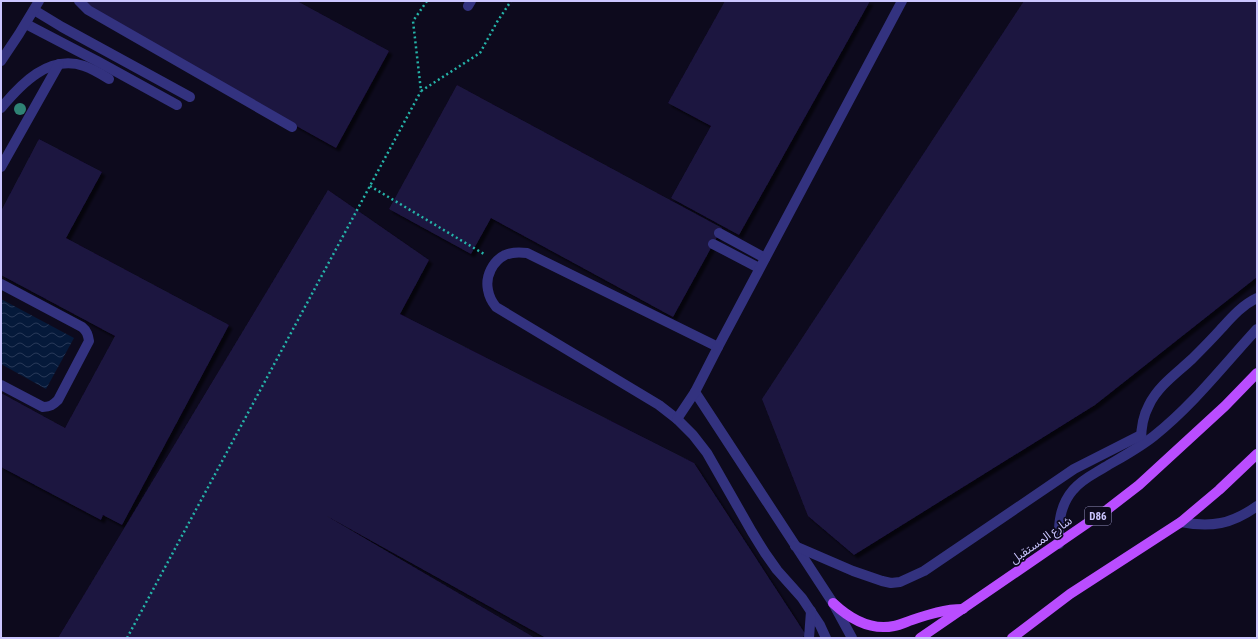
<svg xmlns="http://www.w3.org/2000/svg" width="1258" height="639" font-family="'Roboto Condensed','Noto Sans Arabic',sans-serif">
<defs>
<pattern id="water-waves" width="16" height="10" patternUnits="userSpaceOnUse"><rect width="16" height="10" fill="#05193a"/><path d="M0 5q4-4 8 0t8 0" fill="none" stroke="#283958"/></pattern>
<filter id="shadow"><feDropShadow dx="3.5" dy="3.5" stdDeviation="1" flood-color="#0009"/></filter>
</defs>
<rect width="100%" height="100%" fill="#0d0a1d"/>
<polygon fill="url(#water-waves)" points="1,299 74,338 46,389 1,364"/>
<g fill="#1d153f" filter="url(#shadow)">
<polygon points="83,1 297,1 389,51 336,148 81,6"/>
<polygon points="725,1 870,1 739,235 671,198 711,126 668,103"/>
<polygon points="1024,1 1257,1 1257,277 1095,405 854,555 808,516 762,399"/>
<polygon points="457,85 722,228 673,317 491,218 471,254 389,209"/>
<polygon points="39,139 102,172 66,238 229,325 122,525 103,515 101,520 1,467 1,393 65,428 115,336 1,275 1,211"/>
<polygon points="328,190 429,260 400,314 694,463 806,635 801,638 546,638 325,515 535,638 58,638"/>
</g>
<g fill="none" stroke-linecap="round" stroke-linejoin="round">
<g stroke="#25b4a9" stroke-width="2.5" stroke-dasharray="2 3" stroke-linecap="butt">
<polyline points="427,1 413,21 421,91 480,53 497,22 511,1"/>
<polyline points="370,186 484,254"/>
<polyline points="127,638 421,91"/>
</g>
<g stroke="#33327f" stroke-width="10">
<polyline points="79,1 88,10 95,14 292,127"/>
<polyline points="34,10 62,27 190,97"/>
<polyline points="26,24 97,61 177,105"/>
<path d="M1,108C21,84 49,54 84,66C93,69 101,74 109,79"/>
<polyline points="1,167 59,64"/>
<polyline points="719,233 765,258"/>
<polyline points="713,244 759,268"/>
<path d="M1,284L82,327C87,331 88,335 89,341L58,400C53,405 50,407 43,407L1,385"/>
<path d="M718,347L527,253C520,252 512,252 505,255C493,261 485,276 488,290C489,296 492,302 496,307L659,405L677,419L693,435L707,453L752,532L765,553L777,570L802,598L820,625L826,638"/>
<polyline points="695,392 833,603 852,638"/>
<polyline points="677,419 695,392 718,347 902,1"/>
<path d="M1141,441C1141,429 1143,416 1149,405C1158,386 1177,373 1192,359C1202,349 1211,340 1220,330C1231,318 1242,305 1257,298"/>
<path d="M1059,544C1058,524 1060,505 1073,490C1082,479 1094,474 1105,467C1122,457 1139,448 1154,436C1193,405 1223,366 1257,329"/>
<polyline points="795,546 853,571 882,581 891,583 900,582 924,571 1074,469 1141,435"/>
<polyline points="809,638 811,611"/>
</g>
<polyline stroke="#33327f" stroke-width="10" points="468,6 471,1"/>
<path stroke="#33327f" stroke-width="10" d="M1181,522C1211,528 1232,524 1257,506"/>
<polyline stroke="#33327f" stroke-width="10" points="1,61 19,34 39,1"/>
<g stroke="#ba4dff" stroke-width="10">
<path d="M833,603C850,619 870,631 894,626C900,625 906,622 912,620C929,614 945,609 963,609"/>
<polyline points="920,638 1108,509 1139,485 1225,406 1257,373"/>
<polyline points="1012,638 1070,594 1181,522 1219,490 1257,454"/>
</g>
</g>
<circle fill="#2f8375" cx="20" cy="109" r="6"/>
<g text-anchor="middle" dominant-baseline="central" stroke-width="3.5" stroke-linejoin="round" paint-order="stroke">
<rect fill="#0d0a1d" stroke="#928ebb" stroke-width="1" x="1085" y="507" width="26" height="18" rx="3"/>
<g font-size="11" font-weight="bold" fill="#cbc6ff">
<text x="1098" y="516">D86</text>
</g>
<g font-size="12" fill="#cbc6ff" stroke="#0d0a1d">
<text transform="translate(1041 540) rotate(-35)">شارع المستقبل</text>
</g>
</g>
<rect width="1258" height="639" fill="none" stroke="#cbc6ff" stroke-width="4"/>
</svg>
